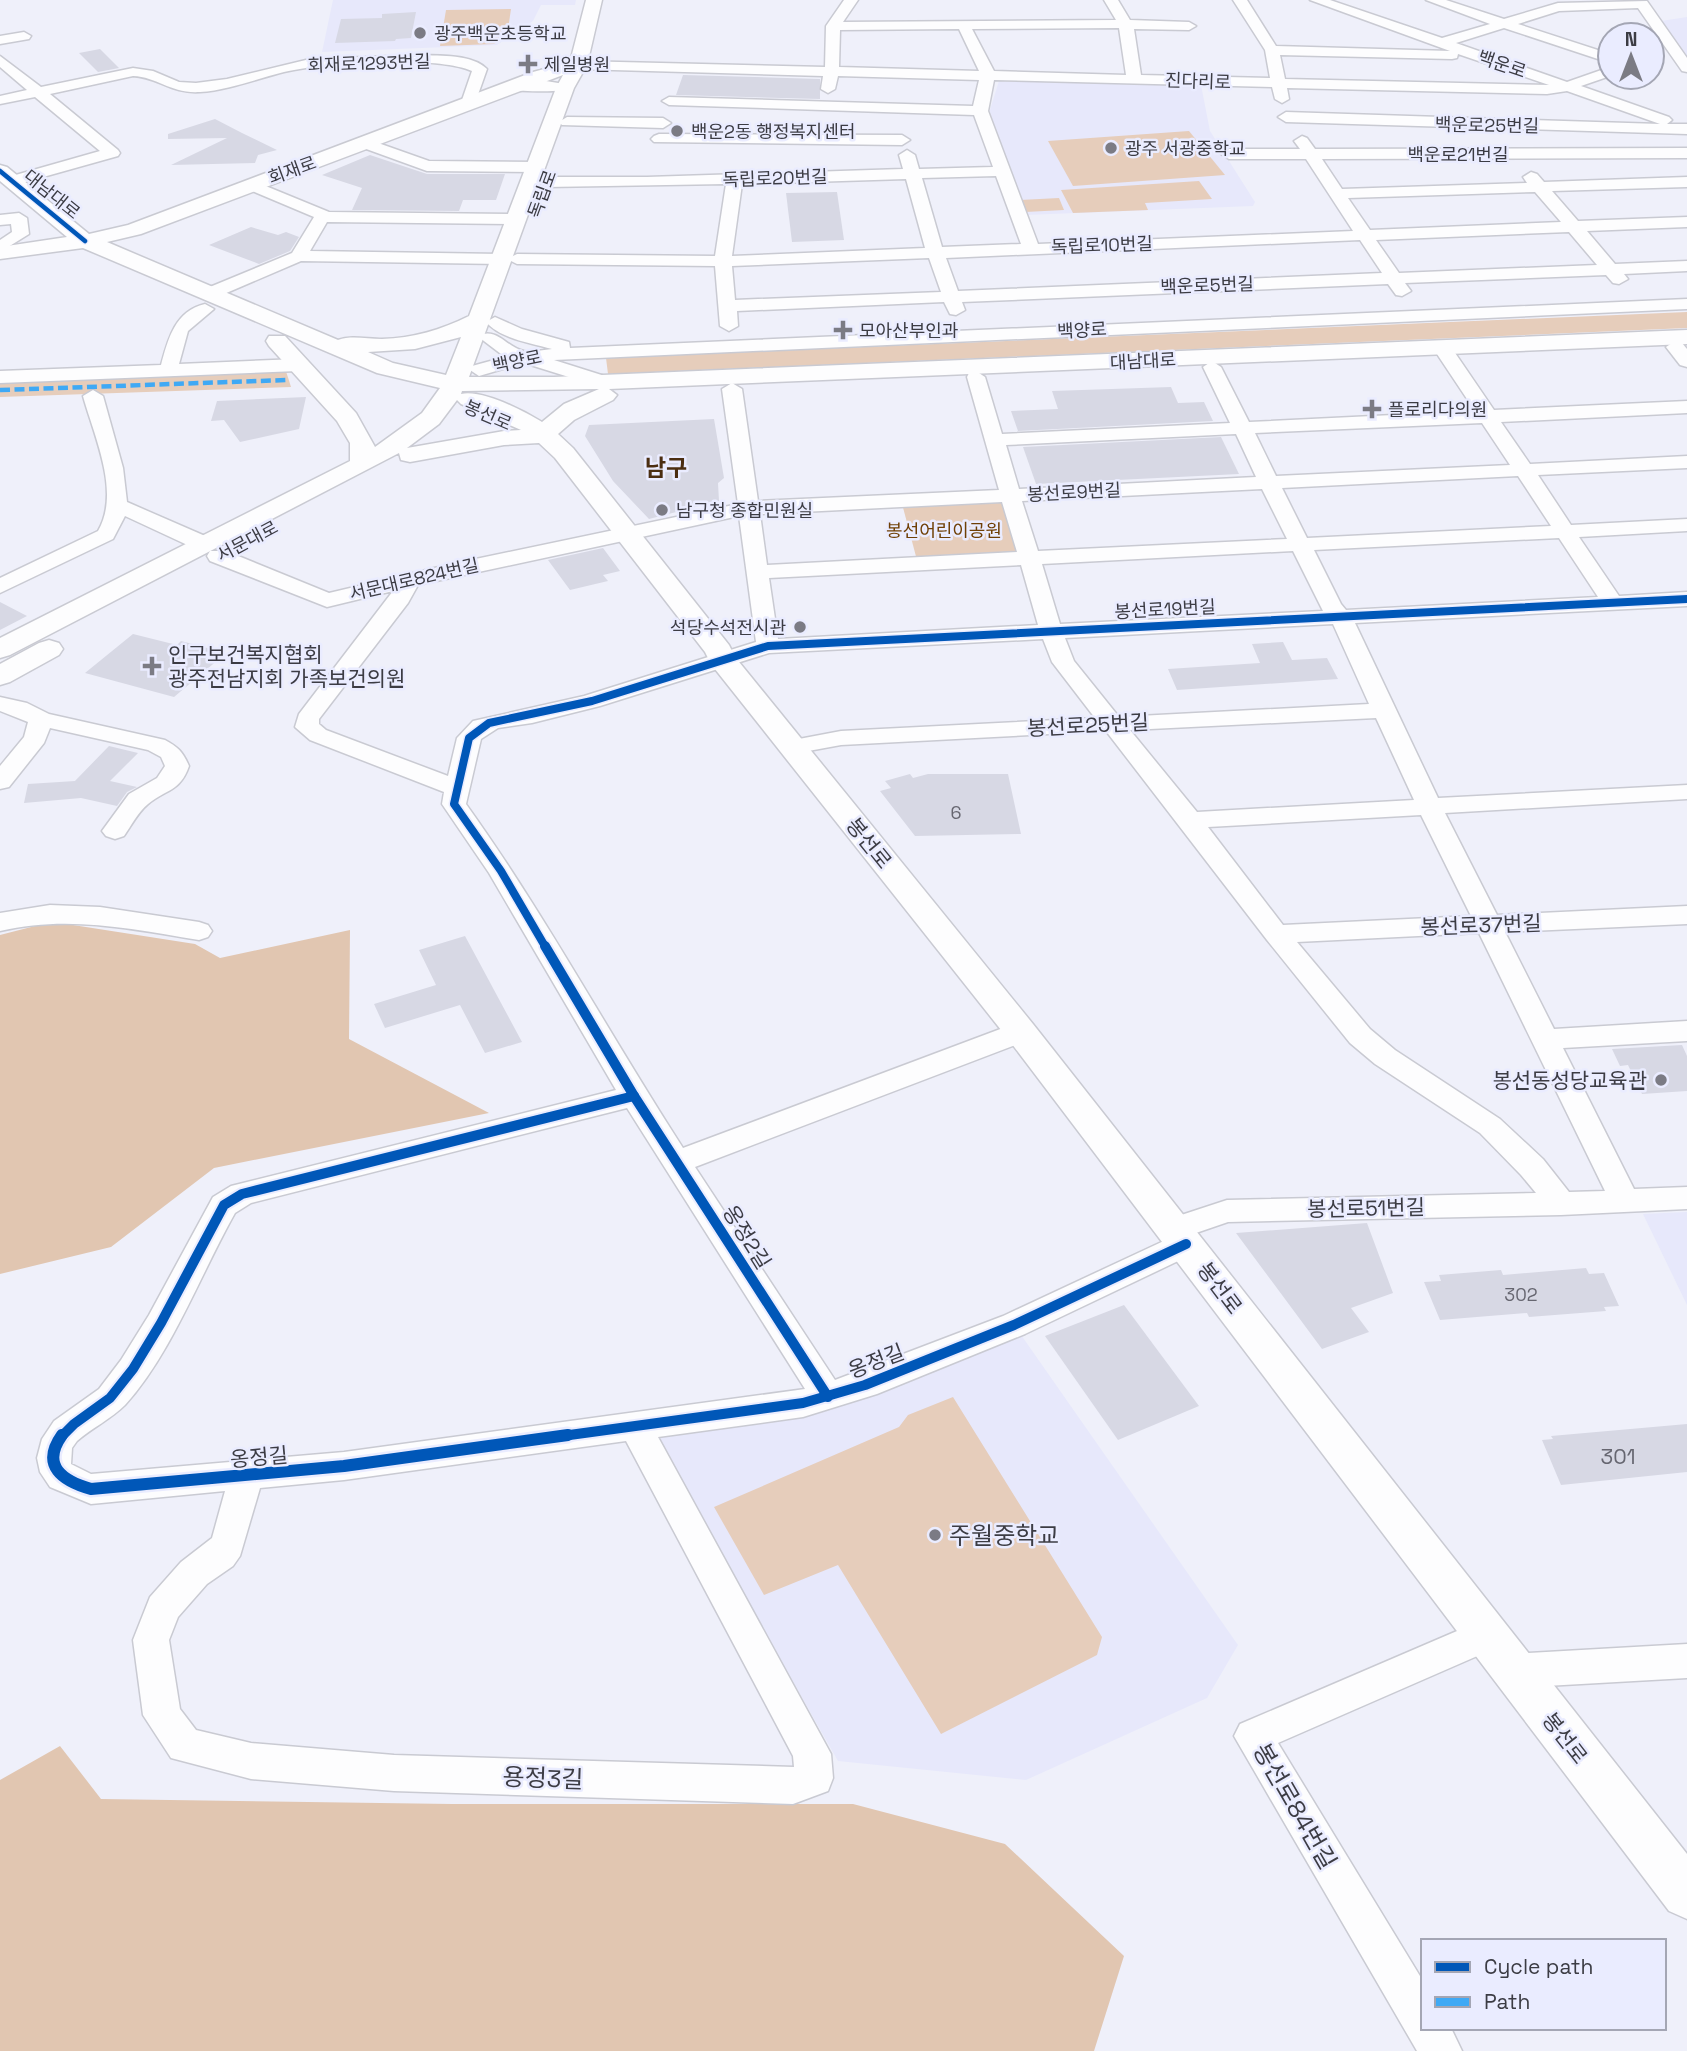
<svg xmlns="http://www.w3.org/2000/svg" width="1687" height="2051" font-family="'Space Grotesk','Noto Sans KR',sans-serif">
<rect width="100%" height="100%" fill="#eff0fa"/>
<g fill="#e7e8fb">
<polygon points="333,0 576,0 575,5 541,5 533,21 497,45 322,52"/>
<polygon points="1687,17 1687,59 1661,21"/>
<polygon points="999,81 1201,85 1210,131 1255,202 1253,206 1026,215 1005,166 989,113"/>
<polygon points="1687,1212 1687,1305 1643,1214"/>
<polygon points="1014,1325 1238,1645 1207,1698 1026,1780 838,1761 646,1424 803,1403"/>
</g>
<g fill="#e6cdbb">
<polygon points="511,9 507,36 494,44 440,46 446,10"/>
<polygon points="1189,131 1225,175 1073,186 1048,141"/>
<polygon points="1199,181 1212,199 1145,203 1148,210 1073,213 1061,190"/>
<polygon points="1059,198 1064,210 1025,212 1020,200"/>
<polygon points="1687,312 1687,328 1571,333 608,374 606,358"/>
<polygon points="285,368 291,387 0,397 0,382"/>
<polygon points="1011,495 1029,558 918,564 901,500"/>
<polygon points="953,1397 1102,1637 1097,1655 941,1734 838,1565 764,1595 714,1507 899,1427 908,1415"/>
</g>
<g fill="#e1c6b1">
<polygon points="39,925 73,925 195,944 220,958 350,930 349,1039 489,1113 214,1168 111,1247 0,1274 0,935"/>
<polygon points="60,1746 101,1799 452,1804 853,1804 1005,1844 1124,1956 1094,2051 0,2051 0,1780"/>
</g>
<g fill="#d7d8e4">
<polygon points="416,12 411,38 396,39 395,41 335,43 341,19 382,18 382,14"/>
<polygon points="100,49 119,68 98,72 79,53"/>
<polygon points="683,75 820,79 820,99 676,95"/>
<polygon points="215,119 242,133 277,150 258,155 255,163 171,165 227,138 168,139 168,134"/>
<polygon points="370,155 427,174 505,174 496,200 463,200 459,211 352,210 362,188 322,175"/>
<polygon points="837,192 844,240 792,242 786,193"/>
<polygon points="251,227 278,235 286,232 299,237 290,251 259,264 209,245"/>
<polygon points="1171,387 1178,403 1204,402 1213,421 1018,431 1011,411 1058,409 1052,391"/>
<polygon points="306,397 299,429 240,442 224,420 211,421 217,401"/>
<polygon points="714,419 724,478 718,483 719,501 649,519 613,481 585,436 589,425"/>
<polygon points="1221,437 1239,474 1036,484 1023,447"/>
<polygon points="603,548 620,571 603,575 608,581 570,590 548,560"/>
<polygon points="0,602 27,616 0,630"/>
<polygon points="133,634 177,645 181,641 211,649 204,655 219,659 174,697 85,673"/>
<polygon points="1283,642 1292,660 1327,658 1338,679 1177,690 1168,669 1260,663 1252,644"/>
<polygon points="109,746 138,753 110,781 137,787 127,792 117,806 81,798 24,803 28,784 75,781"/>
<polygon points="910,774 913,778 928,774 1008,774 1021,834 915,836 880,791 891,788 885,781"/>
<polygon points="465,936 522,1042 485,1053 460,1005 385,1028 374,1004 436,985 419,950"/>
<polygon points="1682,1045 1687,1056 1687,1091 1642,1094 1628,1065 1620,1066 1612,1049"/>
<polygon points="1367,1223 1393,1293 1351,1308 1369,1332 1322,1349 1236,1233"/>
<polygon points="1586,1268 1589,1274 1604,1273 1619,1306 1604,1307 1606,1311 1529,1317 1527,1313 1440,1320 1424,1282 1441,1281 1439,1275 1501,1270 1503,1275"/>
<polygon points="1124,1305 1199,1406 1118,1440 1045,1336"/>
<polygon points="1687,1424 1687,1472 1561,1485 1542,1440 1553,1439 1551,1436"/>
</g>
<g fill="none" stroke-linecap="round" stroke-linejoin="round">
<g stroke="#c9cad2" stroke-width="3">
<g id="minor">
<path d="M844,0H858L843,22L1116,20L1104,0H1118L1130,20L1189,22L1196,26L1189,30L1134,29L1141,75L1270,78L1265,50L1233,0H1247L1276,46L1450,51L1310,0H1330L1442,38L1490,24L1426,0H1446L1504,19L1558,3L1647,1L1687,58V72L1682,71L1638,8L1559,11L1518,24L1610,54V63L1504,28L1456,43L1567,82L1610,67V76L1581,86L1669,117L1672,120L1667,124H1687V134L1286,122L1278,117L1286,112L1660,124L1567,91L1547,94L1287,88L1289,99L1282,103L1275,99L1272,87L994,80L988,111L1038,244L1353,231L1306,159H1229L1221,154L1229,149H1300L1294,141L1302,136L1307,138L1315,149L1687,148V158L1322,159L1342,189L1527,183L1523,177L1531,172L1537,174L1544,182L1687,177V187L1552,191L1578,221L1687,217V227L1587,231L1615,264L1687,261V271L1624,274L1628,279L1619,284L1613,283L1606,275L1405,283L1411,291L1402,296L1396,295L1388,284L962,302L965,310L956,315L950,314L944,302L737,311L738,326L729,331L720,326L715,266L517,264L509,260L501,264L301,261L217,297L211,298L202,293L205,289L292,253L314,217L245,188L243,185L245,182L251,180L329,212L515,214L523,219L515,224L327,222L310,251L501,254L509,258L517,254L715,256L726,184L547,187L539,182L547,177H647L903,169L899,155L907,150L915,155L919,169L993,167L974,115L669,105L662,101L669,97L973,106L979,80L838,76L835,89L828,93L821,89L823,76L578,69L571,65L578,61L825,67L826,26ZM1119,28L1126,75L994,71L972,29ZM959,29L979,71L839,67L840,30ZM1458,54L1549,85L1285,79L1280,55L1452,59L1457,58ZM996,176L1021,244L942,247L922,178ZM906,179L925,248L732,256L742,184ZM1535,192L1561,222L1370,230L1348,198ZM1569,232L1597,265L1399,273L1376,240ZM1360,240L1382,273L958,291L946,258ZM929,258L941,292L735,300L732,266Z"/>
<polygon points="24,32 31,36 29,39 0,44 0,36"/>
<path d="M420,55C441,56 472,54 487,69L474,106H464L461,103L472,71C433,55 326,63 284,72C256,79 229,90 200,92C171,94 158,77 133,76L50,94L118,150L120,153L118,156L11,186L3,181L5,178L100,151L35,97L0,104V96L27,90L0,67V56L41,87L133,68L153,71L179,82L196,83L227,79L310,59Z"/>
<path d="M546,81L570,85L572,88C567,93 508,92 502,87L509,83Z"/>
<polygon points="567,117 663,118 671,123 663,128 562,125 559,122"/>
<polygon points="659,134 902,135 910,140 902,145 654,142 651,139 654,136"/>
<polygon points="364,138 429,161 536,162 544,167 536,172 427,171 358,146 356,143 358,140"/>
<polygon points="19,213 27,218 29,234 0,252 0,240 12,232 11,224 0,225 0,215"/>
<path d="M1687,299V309L554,360L611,378L613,382L604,388L524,363L479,376L470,370L472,366L505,357L480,338L483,334C499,330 508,348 524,351C532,352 543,350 552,349C531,343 501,339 486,322L495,317L522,329L569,342L570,348Z"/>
<path d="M205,304L214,309L188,331L179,364L298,359L307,365L298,371L0,383V371L161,365C168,339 175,311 205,304Z"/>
<polygon points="1675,341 1682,343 1687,349 1687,367 1680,365 1666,347"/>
<path d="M1442,342L1449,344L1494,410L1687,401V413L1501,422L1530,464L1687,456V468L1538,475L1571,525L1687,519V531L1579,537L1619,596L1687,592V606L1355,623L1438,798L1687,785V799L1445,813L1497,915L1687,906V924L1505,932L1554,1029L1687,1021V1041L1563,1048L1634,1189L1687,1187V1209L1561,1215L1228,1222L1193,1234L1197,1236L1202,1244L1197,1252L1025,1334L877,1394L803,1417L658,1437L831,1754L833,1778L828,1791L793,1804L394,1791L251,1779L171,1758L143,1715L133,1640L150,1597L181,1562L212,1538L225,1491L91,1504L50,1487L40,1472L37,1458L42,1439L54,1421L99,1389L121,1360L149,1315L213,1197L231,1186L616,1090L489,873L442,804L444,792L310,740L295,727L299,714L393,591L327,607L210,561L207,556L210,551H226L329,593L447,565L738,504L722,389L732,383L742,389L758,501L999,490L967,377L969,373L976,371L985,377L1002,434L1230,423L1203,367L1212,361L1221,367L1249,422L1475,411L1433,348ZM1482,423L1510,465L1276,476L1255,433ZM1236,434L1256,477L1019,489L1006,445ZM1518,476L1551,526L1307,538L1282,488ZM1262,489L1287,539L1038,551L1022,501ZM1002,502L1017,552L767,565L760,514ZM739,516L756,642L584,696L473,721L457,738L448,776L326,730L319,724V719L408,603L418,585ZM1559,538L1598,597L1346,610L1341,604L1314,550ZM1293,551L1323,611L1060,624L1042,564ZM1021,565L1038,625L778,639L769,578ZM1333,624L1369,704L1119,717L1074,661L1065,638ZM1043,639L1052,662L1095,718L841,731L783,742L780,747L783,752L792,754L841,745L1106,731L1267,940L1350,1043L1375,1064L1480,1133L1521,1175L1536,1193L1227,1200L1163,1221L1159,1229L1163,1237L1168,1239L1003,1316L835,1380L695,1167L1031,1039L1035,1032L1031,1025L1021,1022L1011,1025L683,1148C609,1034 545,914 466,804L481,739L498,728L532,723L600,706L769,653ZM1376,718L1414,800L1197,812L1130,730ZM1421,815L1471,916L1283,925L1208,827ZM1479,933L1605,1191L1569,1192L1543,1159L1500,1119L1395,1050L1370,1029L1297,942ZM627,1108L805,1389L344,1452L91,1474L71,1464L72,1448L77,1441C92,1428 111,1419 125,1405C171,1355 201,1273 235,1213L251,1203ZM626,1441L793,1756L794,1767L394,1755L251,1743L196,1730L180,1709L169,1640L178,1617L207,1584L233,1566L240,1556L260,1488L344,1480Z"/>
<path d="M93,390L103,396L123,468L127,502L212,539L215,544L212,549H196L125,516L113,539L0,593V578L98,531C121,492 94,436 83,396Z"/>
<path d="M0,697L27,703L49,714L165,740C178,747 183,752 189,766C180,792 166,789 148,804C138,812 131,826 124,836L115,839L106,836L102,831L129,794L157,778L165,766L161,757L148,750L50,728L44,743L9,787L0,789V766L24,737L28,722L0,711Z"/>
<path d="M50,905L100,907L199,922L208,925L212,931L208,937L199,940C131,929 68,915 0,931V913Z"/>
<polygon points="1485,1619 1498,1623 1503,1635 1498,1647 1278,1743 1423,1981 1423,2028 1451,2028 1462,2051 1417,2051 1234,1736 1240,1724"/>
<polygon points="1687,1644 1687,1678 1512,1688 1499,1683 1493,1671 1499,1659 1512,1654"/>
</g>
</g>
<g stroke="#c9cad2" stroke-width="3">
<g id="major">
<path d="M586,0H602L587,65L574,88L469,377H554L1687,330V344L609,389L617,395L613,400L574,420L558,434L573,448L729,645L735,657L1033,1024L1687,1854V1919L1669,1911L1009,1040L711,664L705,652L555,458L539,443L504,445L410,462L401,460L399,453L10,655L0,658V638L350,461V443L337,421L269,346L266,341L269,336H285L356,413L375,447L422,413L440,388L377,373L83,248L0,259V247L67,237L0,181V165L7,167L89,234L128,225L533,72L570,62ZM563,75L556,88L469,316C441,330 413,338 382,339C367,339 351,335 338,340L107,242L141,234ZM461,337L446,375L393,363L368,352L415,349ZM599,389L564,404L542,422C524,411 482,389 461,394L462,391ZM457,400L461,404L521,430L504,431L407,448L439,424Z"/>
<polygon points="49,640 59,643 63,649 59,655 10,682 0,685 0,664 39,643"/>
</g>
</g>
<use href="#minor" fill="#fdfdfe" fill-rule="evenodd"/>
<use href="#major" fill="#fdfdfe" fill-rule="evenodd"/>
<polyline stroke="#3fa9f5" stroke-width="4.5" stroke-dasharray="10 4.5" stroke-linecap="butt" points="0,390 288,380"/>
<g stroke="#eaecff" stroke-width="7">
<polyline id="cycleway-far3" points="0,171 85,241"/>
</g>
<g stroke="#eaecff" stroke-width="11">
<polyline id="cycleway-far2" points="546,948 501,871 454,804 469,738 489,723 592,701 768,646 1687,599"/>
</g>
<g stroke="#eaecff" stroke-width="14">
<g id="cycleway-far1">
<polyline points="545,946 634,1096 828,1397"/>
<polyline points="61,1437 74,1424 110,1398 133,1369 161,1323 224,1205 242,1194 634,1096"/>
<polyline points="555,1437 803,1403 865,1385 1014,1325 1186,1244"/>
</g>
</g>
<g stroke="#eaecff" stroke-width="17">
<path id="cycleway" d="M62,1435C40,1466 63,1481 91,1489L344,1466L568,1435"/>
</g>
<use href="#cycleway-far3" stroke="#0057b8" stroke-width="4.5"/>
<use href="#cycleway-far2" stroke="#0057b8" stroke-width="8"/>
<use href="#cycleway-far1" stroke="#0057b8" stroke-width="10"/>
<use href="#cycleway" stroke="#0057b8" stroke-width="12"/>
</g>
<g fill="#7b7b84" stroke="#eaecff" stroke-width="2.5">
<circle cx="420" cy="33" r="7"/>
<path d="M524.5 53.5h7v7h7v7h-7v7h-7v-7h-7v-7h7z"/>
<circle cx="677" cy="131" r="7"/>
<circle cx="1111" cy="148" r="7"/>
<path d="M839.5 319.5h7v7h7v7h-7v7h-7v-7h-7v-7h7z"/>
<path d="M1368.5 398.5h7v7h7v7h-7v7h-7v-7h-7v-7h7z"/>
<circle cx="662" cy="510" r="7"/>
<circle cx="800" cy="627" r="7"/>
<path d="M148.5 655.5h7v7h7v7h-7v7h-7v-7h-7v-7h7z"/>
<circle cx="1661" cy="1080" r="7"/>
<circle cx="935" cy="1535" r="7"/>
</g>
<g text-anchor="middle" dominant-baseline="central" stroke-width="5" stroke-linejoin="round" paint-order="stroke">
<g font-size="18" fill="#3c3c44" stroke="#eaecff" text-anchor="start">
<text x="434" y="33">광주백운초등학교</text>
<text x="544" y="64">제일병원</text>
<text x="691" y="131">백운2동 행정복지센터</text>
<text x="1125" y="148">광주 서광중학교</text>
<text x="859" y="330">모아산부인과</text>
<text x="1388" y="409">플로리다의원</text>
<text x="676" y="510">남구청 종합민원실</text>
<text x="786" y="627" text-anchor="end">석당수석전시관</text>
</g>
<g font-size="18" fill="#3c3c44" stroke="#eaecff">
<text transform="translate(369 63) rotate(-2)">회재로1293번길</text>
<text transform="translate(1502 64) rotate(19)">백운로</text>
<text transform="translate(1198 81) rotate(2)">진다리로</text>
<text transform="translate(1487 125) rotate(1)">백운로25번길</text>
<text x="1458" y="154">백운로21번길</text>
<text transform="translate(292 170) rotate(-20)">회재로</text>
<text transform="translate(775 178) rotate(-2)">독립로20번길</text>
<text transform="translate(52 194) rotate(39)">대남대로</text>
<text transform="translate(542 194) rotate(-70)">독립로</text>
<text transform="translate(1102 245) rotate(-2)">독립로10번길</text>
<text transform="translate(1207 285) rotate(-2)">백운로5번길</text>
<text transform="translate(1082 330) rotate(-3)">백양로</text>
<text transform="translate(517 361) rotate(-12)">백양로</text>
<text transform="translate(1143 361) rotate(-3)">대남대로</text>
<text transform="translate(488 415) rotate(23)">봉선로</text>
<text transform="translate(1074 492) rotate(-3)">봉선로9번길</text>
<text transform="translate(247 541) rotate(-28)">서문대로</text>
<text transform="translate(414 579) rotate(-13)">서문대로824번길</text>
<text transform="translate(1165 609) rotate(-3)">봉선로19번길</text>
</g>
<g font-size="18" fill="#6f3f05" stroke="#eaecff">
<text x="944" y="530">봉선어린이공원</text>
</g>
<g font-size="18" fill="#666670">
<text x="956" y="812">6</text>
<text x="1521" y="1294">302</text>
</g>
<g font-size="21" fill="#3c3c44" stroke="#eaecff" text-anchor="start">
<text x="168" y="654">인구보건복지협회<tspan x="168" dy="24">광주전남지회 가족보건의원</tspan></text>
<text x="1647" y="1080" text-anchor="end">봉선동성당교육관</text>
</g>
<g font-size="21" fill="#3c3c44" stroke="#eaecff">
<text transform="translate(1088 725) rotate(-3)">봉선로25번길</text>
<text transform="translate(869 843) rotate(51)">봉선로</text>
<text transform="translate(1481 925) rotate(-2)">봉선로37번길</text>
<text transform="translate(1366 1208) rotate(-1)">봉선로51번길</text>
<text transform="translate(747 1237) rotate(58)">옹정2길</text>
<text transform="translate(1220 1288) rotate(53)">봉선로</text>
<text transform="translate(876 1361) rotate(-21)">옹정길</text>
<text transform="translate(259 1457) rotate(-5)">옹정길</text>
<text transform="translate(1565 1738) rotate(52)">봉선로</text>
</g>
<g font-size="21" fill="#666670">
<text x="1618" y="1456">301</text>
</g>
<g font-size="23" font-weight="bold" fill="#4b2e11" stroke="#eaecff">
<text x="666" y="468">남구</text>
</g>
<g font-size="24" fill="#3c3c44" stroke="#eaecff" text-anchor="start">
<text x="949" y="1535">주월중학교</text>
</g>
<g font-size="24" fill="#3c3c44" stroke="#eaecff">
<text transform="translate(543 1778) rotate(2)">용정3길</text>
<text transform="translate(1295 1806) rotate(60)">봉선로84번길</text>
</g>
</g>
<rect x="1421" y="1939" width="245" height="91" fill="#eaecff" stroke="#a4a6b4" stroke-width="2"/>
<rect x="1435" y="1962" width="35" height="10" fill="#0057b8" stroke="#a4a6b4" stroke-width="2"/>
<text x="1484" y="1974" font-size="21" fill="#3c3c44">Cycle path</text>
<rect x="1435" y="1997" width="35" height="10" fill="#3fa9f5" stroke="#a4a6b4" stroke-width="2"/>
<text x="1484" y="2009" font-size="21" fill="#3c3c44">Path</text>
<g transform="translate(1631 56)"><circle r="33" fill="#eaecff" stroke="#a4a6b4" stroke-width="2"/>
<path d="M0-5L12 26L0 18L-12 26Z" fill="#7b7b84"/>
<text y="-10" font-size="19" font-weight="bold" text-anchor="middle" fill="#3c3c44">N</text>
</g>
</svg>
